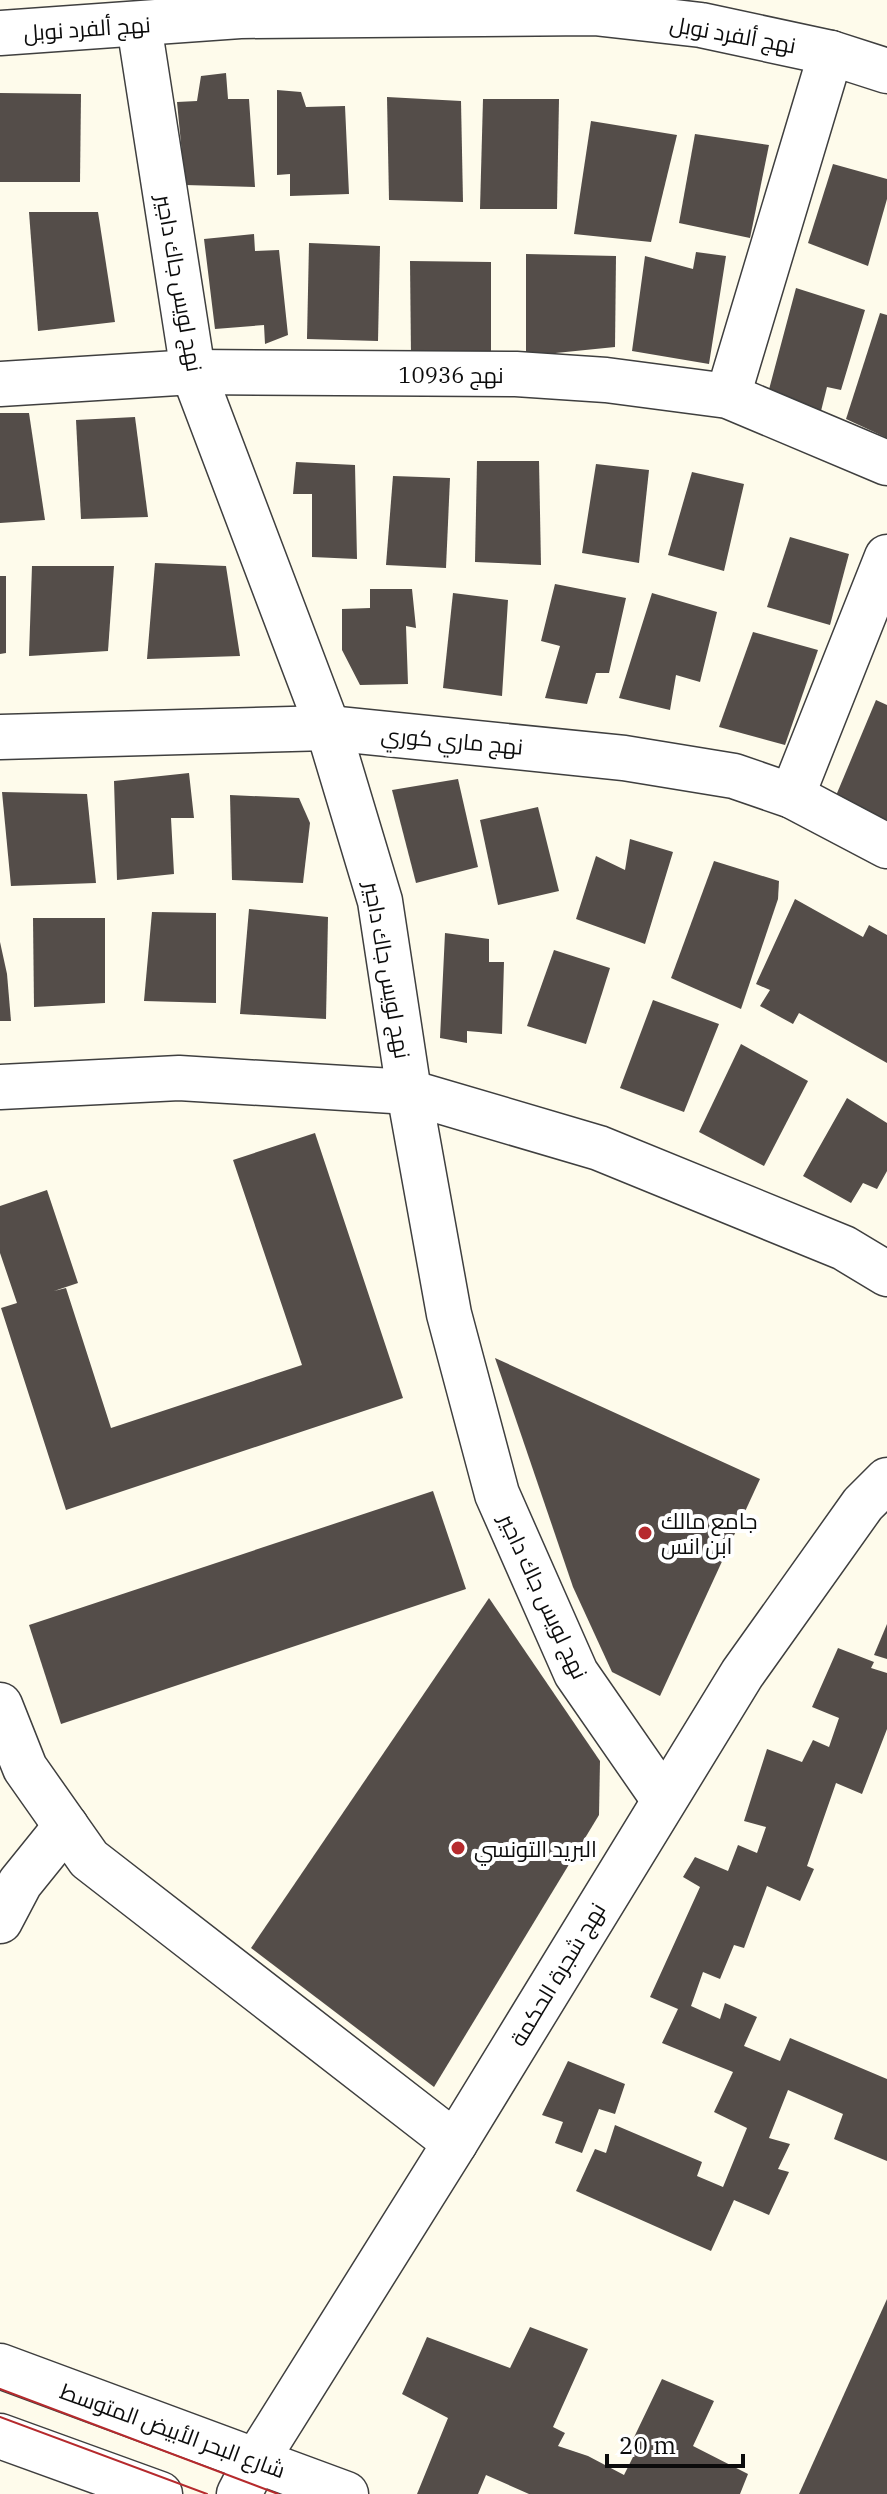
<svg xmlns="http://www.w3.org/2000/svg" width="887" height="2494" font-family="'IBM Plex Serif',Cairo,serif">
<rect width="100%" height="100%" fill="#fefbeb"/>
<g fill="#544d49">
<polygon points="226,73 228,99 249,99 255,187 185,185 177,102 197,101 201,76"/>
<polygon points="277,90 301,92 306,107 345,106 349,194 290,196 290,174 277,175"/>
<polygon points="0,93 81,94 80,182 0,182"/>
<polygon points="387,97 461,101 463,202 389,200"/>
<polygon points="483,99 559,99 557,209 480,209"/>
<polygon points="591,121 677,135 651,242 574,234"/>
<polygon points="695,134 769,145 750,238 679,223"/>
<polygon points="833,164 887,179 887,199 868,266 808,243"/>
<polygon points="29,212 98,212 115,322 38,331"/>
<polygon points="254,234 255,251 279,250 288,335 265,344 264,325 215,329 204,239"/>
<polygon points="309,243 380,246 378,341 307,339"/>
<polygon points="696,252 726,256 709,364 632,351 645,256 693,269"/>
<polygon points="526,254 616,256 615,347 526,356"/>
<polygon points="410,261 491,262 491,356 411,356"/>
<polygon points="796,288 865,310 841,390 827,387 819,419 767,397"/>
<polygon points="880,313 887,315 887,438 846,419"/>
<polygon points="0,413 29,413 45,520 0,523"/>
<polygon points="135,417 148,517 81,519 76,420"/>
<polygon points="477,461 539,461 541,565 475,562"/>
<polygon points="296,462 355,465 357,559 312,557 312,494 293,494"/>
<polygon points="596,464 649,470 639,563 582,553"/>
<polygon points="692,472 744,484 724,571 668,555"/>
<polygon points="393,476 450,478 446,568 386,565"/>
<polygon points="790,537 849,554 830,625 767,607"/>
<polygon points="155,563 226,566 240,656 147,659"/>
<polygon points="32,566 114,566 108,651 29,656"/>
<polygon points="0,576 6,576 6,653 0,654"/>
<polygon points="555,584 626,598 609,673 596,673 587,704 545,698 560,646 541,641"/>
<polygon points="370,589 412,589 416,628 406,626 408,684 360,685 342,650 342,609 370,608"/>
<polygon points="453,593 508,600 502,696 443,688"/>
<polygon points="652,593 717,612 700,682 676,675 670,710 619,698"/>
<polygon points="753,632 818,650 785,745 719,727"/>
<polygon points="876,700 887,705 887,820 835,798"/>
<polygon points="189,773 194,818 171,818 174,874 117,880 114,781"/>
<polygon points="458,779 478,867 416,883 392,790"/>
<polygon points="2,792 87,794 96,883 11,886"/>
<polygon points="230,795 299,798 310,823 303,883 232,880"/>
<polygon points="538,807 559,891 498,905 480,820"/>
<polygon points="630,839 673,852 645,944 576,919 596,856 625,870"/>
<polygon points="714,861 779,881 778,899 741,1009 671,978"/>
<polygon points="795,899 863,937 869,925 887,935 887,1063 799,1013 793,1024 760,1006 770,990 756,984"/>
<polygon points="249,909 328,917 326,1019 240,1014"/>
<polygon points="152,912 216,913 216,1003 144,1001"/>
<polygon points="33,918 105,918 105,1003 34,1007"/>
<polygon points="445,933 489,939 489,962 504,962 502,1034 467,1031 467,1043 440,1038"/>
<polygon points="0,942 7,974 11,1021 0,1021"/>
<polygon points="554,950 610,968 586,1044 527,1026"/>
<polygon points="653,1000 719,1024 684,1112 620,1088"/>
<polygon points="741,1044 808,1081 764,1166 699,1132"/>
<polygon points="847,1098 887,1123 887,1171 877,1189 863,1183 851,1203 803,1176"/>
<polygon points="315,1133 403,1398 66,1510 1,1308 17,1303 0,1253 0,1206 47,1190 78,1283 54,1291 66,1288 111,1428 302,1365 233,1160"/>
<polygon points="495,1358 760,1479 660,1696 612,1672 573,1587"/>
<polygon points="433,1491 466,1589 61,1724 29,1625"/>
<polygon points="489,1598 600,1761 599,1815 434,2087 251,1948"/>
<polygon points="887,1624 887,1659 874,1655"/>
<polygon points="838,1648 874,1662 871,1668 887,1673 887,1729 862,1794 836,1783 807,1866 814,1869 800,1901 767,1886 744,1948 734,1945 720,1979 703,1972 691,2006 720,2019 725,2003 757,2017 744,2046 780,2061 790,2038 887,2079 887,2161 834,2139 843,2114 788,2090 769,2138 790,2144 778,2169 789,2172 769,2215 734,2200 711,2251 576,2191 595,2149 606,2153 615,2125 702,2162 697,2176 723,2187 747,2128 714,2112 733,2072 662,2043 678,2009 650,1997 700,1887 683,1877 695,1857 728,1871 738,1845 757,1853 766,1827 744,1821 767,1749 802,1762 813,1740 829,1747 839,1718 812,1707"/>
<polygon points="568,2061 625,2084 615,2114 599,2109 582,2153 555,2143 563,2122 542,2115"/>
<polygon points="887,2299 887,2494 799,2494"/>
<polygon points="530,2327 588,2349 553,2427 565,2433 558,2446 588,2456 624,2475 633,2457 626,2454 662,2379 714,2401 693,2446 748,2474 740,2494 529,2494 486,2475 478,2494 417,2494 448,2418 402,2394 427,2337 510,2368"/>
</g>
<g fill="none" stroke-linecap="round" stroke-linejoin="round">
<g stroke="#3f3f3f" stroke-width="47">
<g id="minor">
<polyline points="139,25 193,372 328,728 380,901 409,1092 449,1314 497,1494 576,1673 664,1800"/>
<polyline points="0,33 240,16 594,13 701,25 831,53 887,71"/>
<polyline points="0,384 193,372 516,374 606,380 728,396 887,463"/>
<polyline points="728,396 831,53"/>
<polyline points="0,737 328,728 624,758 734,776 792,796 887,846"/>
<polyline points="792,796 887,557"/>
<polyline points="0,1087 179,1078 409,1092 599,1148 844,1248 887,1274"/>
<polyline points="0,1705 25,1768 89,1859 455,2143"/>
<polyline points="0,1921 20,1883 66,1826"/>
<polyline points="0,2366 346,2494"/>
<polyline points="0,2436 160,2494"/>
<polyline points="239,2494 256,2461 455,2143 742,1674 863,1504 887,1480"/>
</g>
</g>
<use href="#minor" stroke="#fff" stroke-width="44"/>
<g stroke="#b62a2d" stroke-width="2">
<polyline points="0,2389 278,2494"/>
<polyline points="0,2417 207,2494"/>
</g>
</g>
<g fill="#b62a2d" stroke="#fff" stroke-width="3">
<circle cx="645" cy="1533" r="8"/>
<circle cx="458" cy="1848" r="8"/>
</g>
<g text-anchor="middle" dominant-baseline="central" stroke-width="8" stroke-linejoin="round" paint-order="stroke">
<g font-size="22" fill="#0c0c0c" stroke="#fff">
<text transform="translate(87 28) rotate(-4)">نهج ألفرد نوبل</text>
<text transform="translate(733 34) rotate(10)">نهج ألفرد نوبل</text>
<text transform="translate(180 283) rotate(80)">نهج لويس جاك داجير</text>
<text x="451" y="374">نهج 10936</text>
<text transform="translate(452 740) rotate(5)">نهج ماري كوري</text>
<text transform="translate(388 970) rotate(80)">نهج لويس جاك داجير</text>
<text transform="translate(544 1596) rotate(65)">نهج لويس جاك داجير</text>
<text transform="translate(557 1974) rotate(-59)">نهج شجرة الحكمة</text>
<text transform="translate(173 2430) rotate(20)">شارع البحر الأبيض المتوسط</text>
</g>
<g font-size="22" fill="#0c0c0c" stroke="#fff" text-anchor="start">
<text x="661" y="1520">جامع مالك<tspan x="661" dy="25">ابن انس</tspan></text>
<text x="474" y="1848">البريد التونسي</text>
</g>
</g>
<path d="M607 2454v12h136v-12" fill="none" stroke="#0c0c0c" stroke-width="4"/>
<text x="619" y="2454" font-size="24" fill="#0c0c0c" stroke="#ffffff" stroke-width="6" paint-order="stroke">20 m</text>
</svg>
